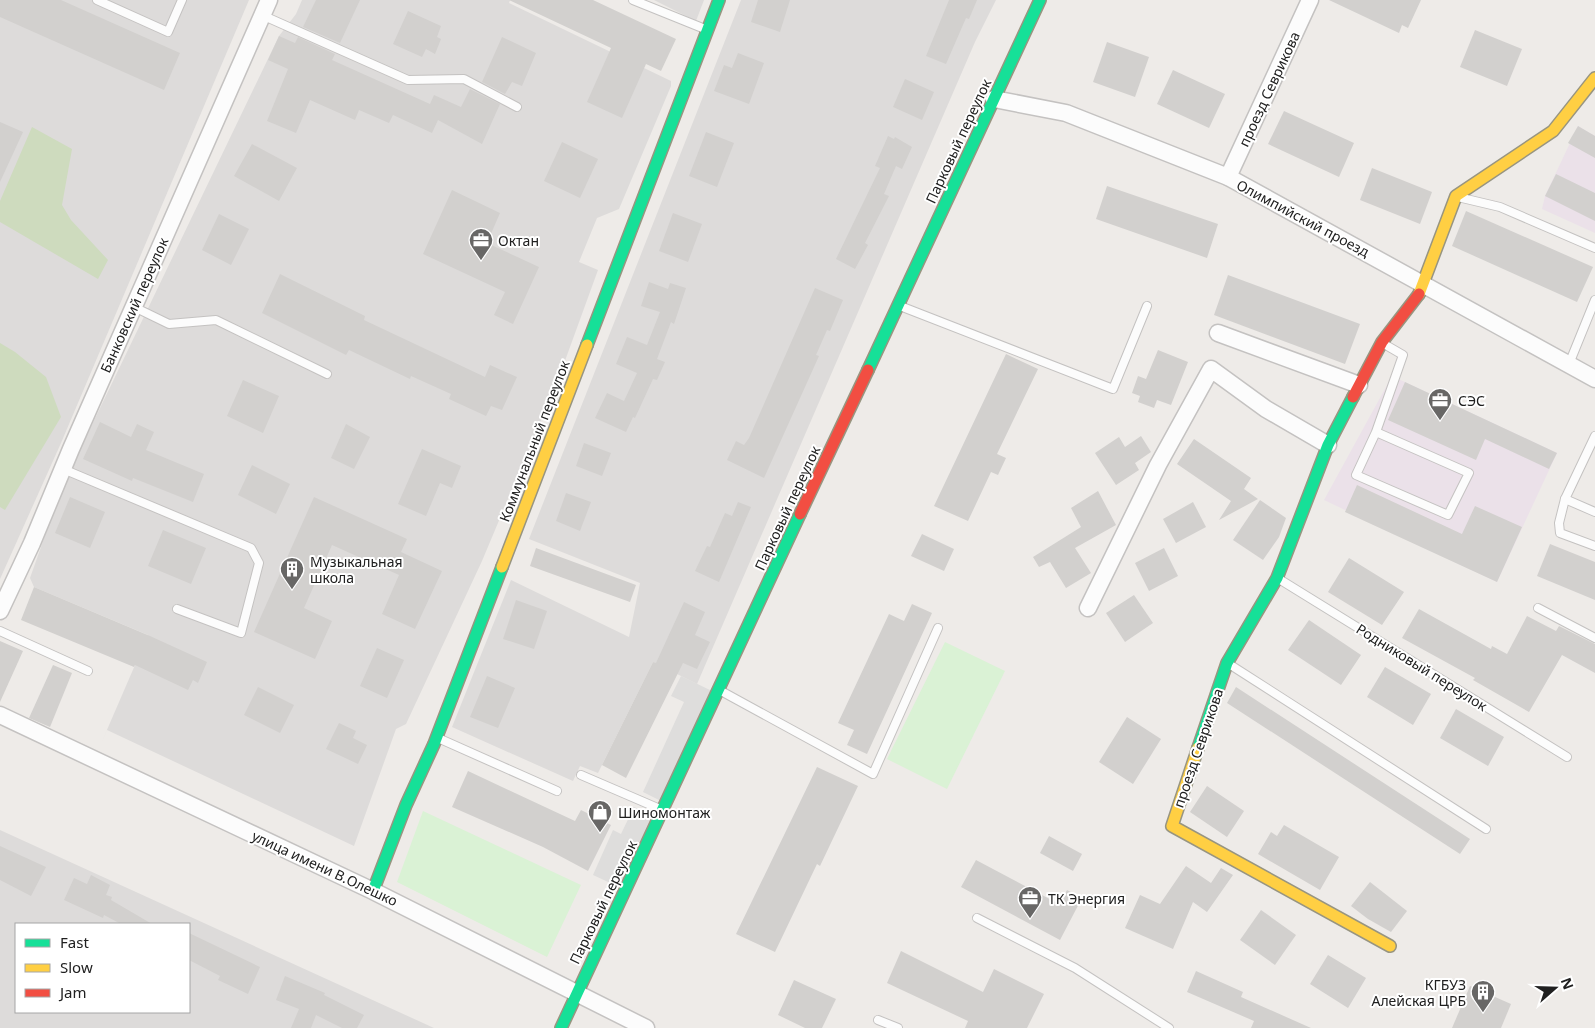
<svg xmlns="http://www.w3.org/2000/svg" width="1595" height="1028" font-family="'Noto Sans',sans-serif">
<rect width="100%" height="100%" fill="#eeebe8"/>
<g fill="#dddbda" fill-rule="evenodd">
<polygon points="0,0 249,0 61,443 0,579"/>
<polygon points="302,0 510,0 509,3 671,81 671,86 619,209 597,218 579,262 598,270 558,380 482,561 406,724 396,729 354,846 107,730 100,746 148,635 34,587 30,578 63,485 76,458 279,36 296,14"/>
<polygon points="654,0 704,0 696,21"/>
<polygon points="741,0 996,0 975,42 697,684 653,662 598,773 580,766 573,781 452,727 511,580 629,637 640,583 529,539"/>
<path d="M0,830L434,1028H0ZM16,924H189V1012H16Z"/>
</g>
<g fill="#ebe1e9">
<polygon points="1578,126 1595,136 1595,233 1542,209 1545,196"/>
<polygon points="1392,376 1557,453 1497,582 1324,500"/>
</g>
<g fill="#cedbbe">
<polygon points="32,127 72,149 62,205 71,220 108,260 98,279 0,222 0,201"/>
<polygon points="0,343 15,352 46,377 61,417 5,510 0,507"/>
</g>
<g fill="#daf2d5">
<polygon points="945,642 1005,671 947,789 887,759"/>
<polygon points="423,811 581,885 547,957 397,882"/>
</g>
<g fill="#dedddc">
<polygon points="681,676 714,692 663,802 643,792 684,702 671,696"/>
<polygon points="634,807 654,816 621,888 593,875 613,830 621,834"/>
</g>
<g fill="#d2d0ce">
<polygon points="0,0 61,0 180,53 164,90 0,17"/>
<polygon points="316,0 360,0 340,43 303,27"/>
<polygon points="509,0 593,0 676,39 661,71 646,64 622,118 587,102 611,48"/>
<polygon points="758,0 790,0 780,32 751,22"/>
<polygon points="949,0 977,0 969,19 966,18 946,64 926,56"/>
<polygon points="1329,0 1421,0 1408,28 1402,25 1399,33"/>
<polygon points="408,11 441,26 437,37 441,39 435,54 426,49 422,57 393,44"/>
<polygon points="1475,30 1522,49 1507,86 1460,67"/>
<polygon points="279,36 295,43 298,37 335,54 332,60 430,104 434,95 461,107 470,89 500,104 482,144 438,120 432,133 393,115 389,123 359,110 355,120 310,100 296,133 267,121 288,69 268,60"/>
<polygon points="502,37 536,53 522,86 512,82 505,94 482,82"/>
<polygon points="1107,42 1149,57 1135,97 1093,82"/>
<polygon points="738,53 764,63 749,104 714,91 724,65 732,68"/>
<polygon points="1173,70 1225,94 1209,128 1157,104"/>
<polygon points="905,79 934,92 922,120 893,107"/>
<polygon points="1284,111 1354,143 1339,177 1268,144"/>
<polygon points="0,122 23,132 0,182"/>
<polygon points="1578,126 1595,136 1595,158 1568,143"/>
<polygon points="706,132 734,143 717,187 689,176"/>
<polygon points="888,136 894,139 895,137 912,147 902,169 896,166 884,194 889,196 865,243 868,245 855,269 836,259 880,168 875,166"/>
<polygon points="562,142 598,159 580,198 544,181"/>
<polygon points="252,144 297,168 279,201 234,176"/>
<polygon points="1372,168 1432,192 1420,224 1360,200"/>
<polygon points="1556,174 1595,193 1595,221 1545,196"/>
<polygon points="1107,186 1218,224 1207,258 1096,219"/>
<polygon points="452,190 500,213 487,243 539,267 513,324 494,315 505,292 423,254"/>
<polygon points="1466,211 1593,267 1577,302 1452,246"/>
<polygon points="673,213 702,224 688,262 659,251"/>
<polygon points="219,214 249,229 231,265 202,250"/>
<polygon points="280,274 365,316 364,320 485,377 490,365 517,377 502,410 491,406 486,416 449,399 451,394 411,376 410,379 349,350 346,355 262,313"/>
<polygon points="1228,275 1360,324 1345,364 1214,315"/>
<polygon points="649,282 668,289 670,283 686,288 674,324 671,322 657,359 665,362 657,380 653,379 635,418 633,417 626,432 595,418 607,393 624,401 637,373 616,364 627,337 647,345 660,312 641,306"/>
<polygon points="815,288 843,300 830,331 827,330 816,355 819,356 764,478 727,460 736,441 744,445 749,438"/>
<polygon points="1158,350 1188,362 1171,405 1157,400 1154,408 1138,402 1140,396 1132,393 1138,376 1146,379"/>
<polygon points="1006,354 1038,369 997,454 1006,458 998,475 991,472 968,521 934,506"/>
<polygon points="243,380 279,396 263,433 227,416"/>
<polygon points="1405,382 1557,453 1549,469 1485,439 1476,460 1388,420"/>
<polygon points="100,422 131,437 137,424 154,432 146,450 204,474 193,502 133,478 132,481 83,459"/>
<polygon points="346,424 370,437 354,469 331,458"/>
<polygon points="1141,436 1151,452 1135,463 1139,470 1116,485 1095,453 1119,437 1125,447"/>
<polygon points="1194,439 1251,478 1244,489 1258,499 1219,520 1231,501 1177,464"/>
<polygon points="584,443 611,453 602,476 576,466"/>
<polygon points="422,449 461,466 452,488 440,483 426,516 398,504"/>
<polygon points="252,465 290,484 276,514 238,495"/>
<polygon points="1357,485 1462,534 1475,506 1522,527 1497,582 1345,512"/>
<polygon points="1098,491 1116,525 1075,548 1091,573 1066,588 1050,562 1039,567 1033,557 1081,527 1071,508"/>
<polygon points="566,493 591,502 580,531 556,521"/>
<polygon points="70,497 105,512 90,548 55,533"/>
<polygon points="314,497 407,539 401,552 442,571 415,629 382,614 399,575 332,545 304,608 332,621 315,659 254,632"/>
<polygon points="1260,500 1286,518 1279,537 1263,560 1233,540"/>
<polygon points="738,502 751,507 719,582 695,571 707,546 710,547 725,513 732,516"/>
<polygon points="1193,502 1206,527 1176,543 1163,519"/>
<polygon points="163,530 206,548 191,584 148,566"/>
<polygon points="922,534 954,549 944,571 911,556"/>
<polygon points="1550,544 1595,562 1595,600 1537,576"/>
<polygon points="536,548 636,585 630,602 530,566"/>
<polygon points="1164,548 1178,576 1149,591 1135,563"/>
<polygon points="1349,558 1404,592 1382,625 1328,592"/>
<polygon points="34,587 150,636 207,662 198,683 193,680 188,690 135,665 134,667 21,620"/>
<polygon points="1134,595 1153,623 1125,642 1106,613"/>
<polygon points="516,600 547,611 534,649 503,639"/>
<polygon points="684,602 705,612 695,635 710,642 697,669 683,663 626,778 602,765 653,662 656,663"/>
<polygon points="912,604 932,613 867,754 847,745 854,730 838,723 889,614 904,621"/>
<polygon points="1419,609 1491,649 1492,646 1507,654 1527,616 1556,631 1559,626 1595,644 1595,673 1562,655 1529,712 1473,680 1475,678 1402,638"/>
<polygon points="1309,620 1361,655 1341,685 1288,650"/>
<polygon points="0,641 23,651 0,702"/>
<polygon points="377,648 404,660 387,698 360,686"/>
<polygon points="53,665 72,673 50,727 29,718"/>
<polygon points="1385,667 1431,694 1413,725 1367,697"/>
<polygon points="487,676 515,688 498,728 470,717"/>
<polygon points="258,687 294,705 280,733 244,715"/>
<polygon points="1236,687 1470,839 1460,854 1227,703"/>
<polygon points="1456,709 1504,737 1488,766 1440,738"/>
<polygon points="1127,717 1161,739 1133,784 1099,762"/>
<polygon points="339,723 356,731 353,738 367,745 358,764 326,749"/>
<polygon points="817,767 858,786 820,866 817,864 775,952 736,934"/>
<polygon points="468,771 575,821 581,810 611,825 588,871 543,847 452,807"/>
<polygon points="1207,786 1244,811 1227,837 1190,812"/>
<polygon points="1284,825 1339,857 1320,890 1258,854 1271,832 1277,836"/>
<polygon points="1049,836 1082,854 1073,871 1040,853"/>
<polygon points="0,846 46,867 31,896 0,880"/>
<polygon points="976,860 1059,904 1067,890 1082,898 1060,940 961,887"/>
<polygon points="1186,866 1211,883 1221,868 1233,875 1207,912 1193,902 1173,949 1125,928 1140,895 1160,904"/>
<polygon points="91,875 110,885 106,895 112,897 111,900 152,924 121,924 104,915 103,918 64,900 74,878 87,884"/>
<polygon points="1370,882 1407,911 1391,932 1368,919 1351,906"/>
<polygon points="1261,910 1296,935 1275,965 1240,940"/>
<polygon points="189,933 260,967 248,994 218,980 220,976 189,960"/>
<polygon points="901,951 983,992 994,969 1044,994 1027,1028 965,1028 968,1021 887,983"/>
<polygon points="1328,955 1366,978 1348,1008 1310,984"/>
<polygon points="1196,971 1243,992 1241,997 1311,1028 1251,1028 1254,1021 1187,992"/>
<polygon points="285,976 325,993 324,995 364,1015 357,1028 342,1028 316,1015 311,1028 291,1028 299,1009 276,1000"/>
<polygon points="794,980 836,999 822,1028 805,1028 778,1015"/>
<polygon points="1470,986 1511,1004 1501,1028 1452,1028"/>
</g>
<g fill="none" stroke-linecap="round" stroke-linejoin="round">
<g stroke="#c4c2c1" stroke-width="10">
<g id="lane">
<polyline points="97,0 168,32 182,0"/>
<polyline points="633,0 705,29"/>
<polyline points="264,16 408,80 464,79 517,107"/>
<polyline points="1462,198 1500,207 1595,248"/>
<polyline points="900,306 1113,389 1147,306"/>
<polyline points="134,307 169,324 216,320 327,374"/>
<polyline points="1569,364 1595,300"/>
<polyline points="1376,432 1356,475 1448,515 1469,473 1376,432 1403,355 1384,344"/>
<polyline points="1595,436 1565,499 1595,512"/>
<polyline points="63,469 251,548 259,563 241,633 177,609"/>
<polyline points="1565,499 1559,523 1560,533 1595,546"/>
<polyline points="1279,579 1567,757"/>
<polyline points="1538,608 1595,638"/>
<polyline points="0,631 88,671"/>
<polyline points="1229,664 1486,829"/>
<polyline points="721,691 873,774 938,628"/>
<polyline points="438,738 557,791"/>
<polyline points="581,775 660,809"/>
<polyline points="977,918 1075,968 1169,1028"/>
<polyline points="878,1020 898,1028"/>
</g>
</g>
<g stroke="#c4c2c1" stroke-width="19">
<g id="street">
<polyline points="994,99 1066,113 1228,177 1595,379"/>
<polyline points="1228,177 1310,0"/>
<polyline points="1218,333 1359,385"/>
<polyline points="1088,608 1158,465 1211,369 1266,409 1328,445"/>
<polyline points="0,611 32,543 71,449 269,0"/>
<polyline points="0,715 373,891 646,1028"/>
</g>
</g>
<g stroke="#989580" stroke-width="14">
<g id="fast">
<polyline points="587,345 719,0"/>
<polyline points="868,370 1040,0"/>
<polyline points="1198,748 1227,663 1277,578 1328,445 1353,397"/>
<polyline points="373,891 406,805 434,744 502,567"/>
<polyline points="561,1028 800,514"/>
</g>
</g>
<g stroke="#989580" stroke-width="14">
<g id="slow">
<polyline points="1419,294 1456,196 1553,131 1595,78"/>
<polyline points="502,567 587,345"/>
<polyline points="1198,748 1172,826 1390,946"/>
</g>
</g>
<g stroke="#989580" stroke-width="14">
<g id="jam">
<polyline points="1353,397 1382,342 1419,294"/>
<polyline points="800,514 868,370"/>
</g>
</g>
<use href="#lane" stroke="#fcfcfc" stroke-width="8"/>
<use href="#street" stroke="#fcfcfc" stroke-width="16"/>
<use href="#fast" stroke="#16e098" stroke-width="11"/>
<use href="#slow" stroke="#ffcf43" stroke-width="11"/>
<use href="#jam" stroke="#f24e42" stroke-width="11"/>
</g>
<defs>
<g id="office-pin" transform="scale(1.25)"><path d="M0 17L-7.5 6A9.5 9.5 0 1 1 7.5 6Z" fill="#686766" stroke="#fff"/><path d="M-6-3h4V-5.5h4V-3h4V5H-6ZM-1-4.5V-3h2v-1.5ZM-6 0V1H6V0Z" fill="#fff"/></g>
<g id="building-pin" transform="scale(1.25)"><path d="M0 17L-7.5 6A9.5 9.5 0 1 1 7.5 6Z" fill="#686766" stroke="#fff"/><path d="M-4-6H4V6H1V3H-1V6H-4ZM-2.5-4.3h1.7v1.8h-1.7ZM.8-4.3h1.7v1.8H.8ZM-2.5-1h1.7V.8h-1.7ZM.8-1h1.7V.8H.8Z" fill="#fff"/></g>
<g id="shop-pin" transform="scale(1.25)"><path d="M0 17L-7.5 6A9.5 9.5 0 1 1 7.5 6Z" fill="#686766" stroke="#fff"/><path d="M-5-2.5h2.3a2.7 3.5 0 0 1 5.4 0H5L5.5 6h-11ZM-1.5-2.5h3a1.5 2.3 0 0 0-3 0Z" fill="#fff"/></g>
</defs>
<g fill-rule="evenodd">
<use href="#office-pin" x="481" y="240"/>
<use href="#office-pin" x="1440" y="400"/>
<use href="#building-pin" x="292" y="569"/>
<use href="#shop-pin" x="600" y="812"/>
<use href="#office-pin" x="1030" y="898"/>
<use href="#building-pin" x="1483" y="992"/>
</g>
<g text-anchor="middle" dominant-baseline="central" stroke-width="4" stroke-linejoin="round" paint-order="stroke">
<g font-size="14" fill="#202020" stroke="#fff">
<text transform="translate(1269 89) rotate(-65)">проезд Севрикова</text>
<text transform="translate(958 141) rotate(-65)">Парковый переулок</text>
<text transform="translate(1303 218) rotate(28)">Олимпийский проезд</text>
<text transform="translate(134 305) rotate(-66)">Банковский переулок</text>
<text transform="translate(534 441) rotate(-69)">Коммунальный переулок</text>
<text transform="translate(787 508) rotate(-65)">Парковый переулок</text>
<text transform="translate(1422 667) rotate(32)">Родниковый переулок</text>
<text transform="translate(1198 748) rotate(-71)">проезд Севрикова</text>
<text transform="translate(325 868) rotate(25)">улица имени В.Олешко</text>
<text transform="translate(603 902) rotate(-64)">Парковый переулок</text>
</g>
<g font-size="14" fill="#202020" stroke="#fff" text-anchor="start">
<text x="498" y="240">Октан</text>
<text x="1458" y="400">СЭС</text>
<text x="310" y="561">Музыкальная<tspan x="310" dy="16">школа</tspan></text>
<text x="618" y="812">Шиномонтаж</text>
<text x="1048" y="898">ТК Энергия</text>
<text x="1466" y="984" text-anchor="end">КГБУЗ<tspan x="1466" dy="16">Алейская ЦРБ</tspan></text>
</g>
</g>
<rect x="15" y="923" width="175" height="90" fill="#ffffff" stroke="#a6a6a6"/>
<rect x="25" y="939" width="25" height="8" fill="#16e098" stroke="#a6a6a6"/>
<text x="60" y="948" font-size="15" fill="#202020">Fast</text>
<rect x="25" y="964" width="25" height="8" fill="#ffcf43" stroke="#a6a6a6"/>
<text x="60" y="973" font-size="15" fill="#202020">Slow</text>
<rect x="25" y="989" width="25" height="8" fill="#f24e42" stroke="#a6a6a6"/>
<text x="60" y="998" font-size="15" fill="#202020">Jam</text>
<g transform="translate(1555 988) rotate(70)" stroke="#ffffff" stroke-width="4" paint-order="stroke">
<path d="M0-4L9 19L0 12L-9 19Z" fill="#202020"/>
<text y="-8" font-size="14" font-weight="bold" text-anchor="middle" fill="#202020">N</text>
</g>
</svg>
